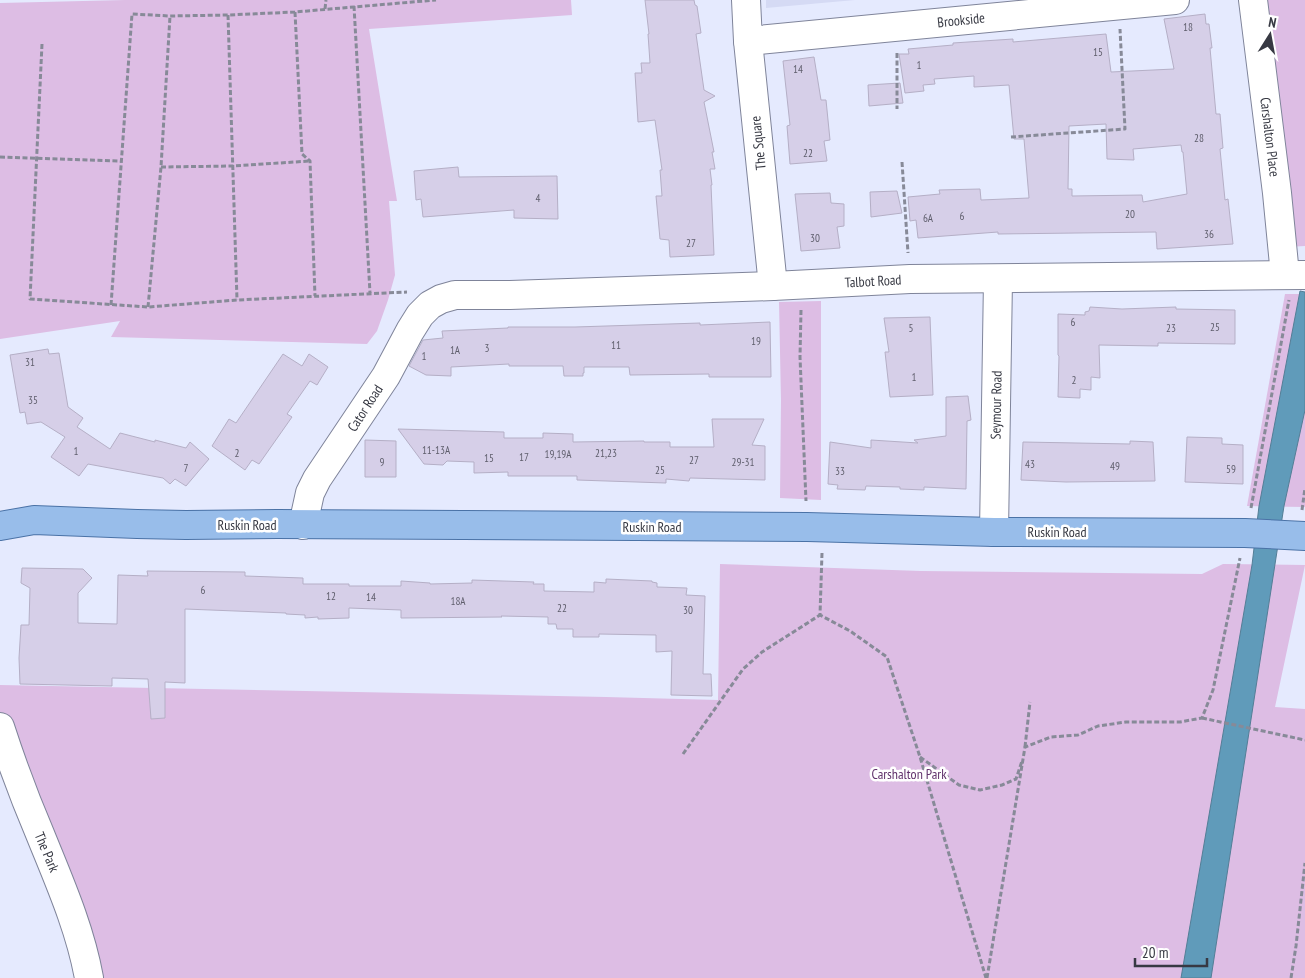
<svg xmlns="http://www.w3.org/2000/svg" width="1305" height="978" font-family="'PT Sans Narrow',sans-serif">
<rect width="100%" height="100%" fill="#e5eafe"/>
<polygon fill="#d5daf4" points="766,0 855,0 766,8"/>
<g fill="#ddbde4">
<polygon points="125,0 571,0 572,15 369,29 397,201 389,201 395,275 388,300 377,331 367,344 111,337 120,321 0,339 0,3"/>
<polygon points="1256,0 1305,0 1305,246 1286,247"/>
<polygon points="1285,294 1305,294 1305,507 1247,506"/>
<polygon points="821,301 821,500 780,498 781,401 779,302"/>
<polygon points="720,564 921,571 1202,574 1223,564 1305,565 1275,707 1305,709 1305,978 95,978 0,718 0,685 606,697 718,700"/>
</g>
<polygon fill="#609bba" stroke="#547e96" points="1300,291 1305,292 1305,410 1284,506 1211,978 1181,978 1252,565 1259,506"/>
<g fill="#d6cfe8" stroke="#b5afc6" fill-rule="evenodd">
<polygon points="645,0 694,0 695,5 697,6 701,33 696,34 704,90 715,96 704,102 714,152 712,152 715,169 710,169 712,185 711,185 714,255 670,257 669,240 660,239 656,196 662,196 660,170 662,170 655,120 638,122 635,73 642,73 641,63 650,63 648,34 649,34"/>
<path d="M1205,14L1206,24H1209L1212,48H1210L1216,114H1220L1223,148L1220,149L1225,200L1228,199L1233,244L1157,249L1156,232L998,234V232L918,238L916,220L910,221L908,197L940,194L939,190L980,189L981,200L1029,198L1024,139H1014L1009,85L974,87V76L934,79L935,84L923,85L924,91L905,93L899,54H909L908,49L953,45V43L1013,39V42L1106,34L1111,72L1174,69L1164,19ZM1106,124L1107,159L1134,160L1133,149L1181,145L1182,152H1183L1187,194L1143,202L1142,195L1072,196V189H1068L1069,126Z"/>
<polygon points="814,57 821,100 826,100 830,140 824,141 827,161 790,164 787,126 790,125 783,61"/>
<polygon points="900,83 903,103 869,106 868,85"/>
<polygon points="458,167 459,177 557,176 558,219 514,218 514,210 423,217 421,199 416,200 414,171"/>
<polygon points="897,191 902,213 871,217 870,192"/>
<polygon points="830,193 831,203 844,204 844,226 837,227 840,248 801,251 795,194"/>
<polygon points="1090,307 1122,309 1176,307 1176,309 1235,310 1235,344 1158,343 1158,346 1099,345 1100,378 1091,377 1091,390 1080,389 1080,398 1058,397 1059,356 1058,355 1058,314 1085,315 1085,312 1089,311"/>
<polygon points="930,317 933,395 890,397 885,352 889,352 884,318"/>
<polygon points="770,322 771,377 709,377 709,374 630,375 629,367 584,367 584,373 583,373 583,376 564,376 563,366 509,366 509,364 451,367 451,376 426,375 409,366 423,340 443,338 442,331 508,328 508,327 575,327 700,323 700,325"/>
<polygon points="48,349 49,354 59,353 68,407 83,418 77,427 110,449 120,433 155,442 155,440 186,448 190,442 209,459 186,486 175,479 170,484 163,478 88,464 79,476 51,457 65,437 41,422 27,424 25,412 20,413 10,355"/>
<polygon points="283,354 302,366 309,354 328,367 317,385 310,381 287,414 292,417 259,464 252,460 245,470 212,446 229,419 236,423"/>
<polygon points="968,396 971,420 967,421 966,489 924,487 924,490 900,489 900,487 866,486 865,490 837,489 838,485 828,484 830,442 871,448 871,440 918,443 914,440 946,436 946,397"/>
<polygon points="712,419 764,419 752,445 765,446 765,480 690,478 689,481 666,479 666,483 577,480 577,476 508,476 508,472 474,473 474,462 447,461 443,465 424,464 398,429 504,432 504,438 543,438 543,433 573,434 573,442 644,441 644,442 670,442 670,447 714,447"/>
<polygon points="1187,437 1222,438 1222,444 1243,445 1243,484 1185,482"/>
<polygon points="365,440 396,441 396,477 365,477"/>
<polygon points="1130,441 1153,442 1155,481 1066,482 1021,480 1023,442 1130,444"/>
<polygon points="22,568 83,569 92,578 78,593 78,623 117,624 118,575 148,576 147,571 245,572 245,576 303,578 303,584 349,584 349,586 401,586 401,581 430,583 430,584 472,583 472,580 534,582 533,584 544,584 544,591 594,592 594,582 606,583 606,579 652,581 652,582 657,583 657,587 687,588 686,595 705,596 703,674 711,674 712,696 671,695 672,651 656,652 656,635 599,634 599,637 573,637 573,629 557,629 556,624 548,624 548,617 501,616 502,617 401,618 401,610 349,608 349,618 318,619 318,617 305,618 305,615 286,614 286,613 185,609 185,683 165,682 165,718 151,719 148,679 112,678 112,686 20,684 19,658 21,625 29,625 30,588 21,583"/>
</g>
<g fill="none" stroke-linecap="round" stroke-linejoin="round">
<g stroke="#7f849a" stroke-width="30">
<g id="minor">
<polyline points="746,0 748,41 773,286"/>
<polyline points="1253,0 1277,193 1285,275"/>
<polyline points="748,41 1175,0"/>
<polyline points="303,525 310,493 317,479 386,376 410,331 420,315 430,305 441,299 455,295 510,295 773,286 910,279 1305,275"/>
<polyline points="994,532 998,279"/>
<path d="M0,727C12,764 25,799 40,834C59,881 80,928 89,978"/>
</g>
</g>
<g stroke="#4a72a6" stroke-width="30">
<polyline id="major" points="0,526 34,520 137,524 186,525 277,524 807,527 994,532 1245,533 1305,536"/>
</g>
<g stroke="#878a98" stroke-width="3" stroke-dasharray="5 2.5" stroke-linecap="butt">
<polyline points="354,6 370,293"/>
<polyline points="325,9 326,0"/>
<polyline points="295,12 302,154 310,161 315,296"/>
<polyline points="228,15 237,300"/>
<polyline points="42,44 30,299 148,307 237,300 407,292"/>
<polyline points="897,53 897,109"/>
<polyline points="1011,137 1125,129 1120,29"/>
<polyline points="0,157 121,161"/>
<polyline points="902,162 908,253"/>
<polyline points="161,167 233,166 310,161"/>
<polyline points="111,305 132,14 170,16 228,15 295,12 436,0"/>
<polyline points="148,307 161,167 170,16"/>
<polyline points="801,310 800,357 806,501"/>
<polyline points="1251,508 1289,300"/>
<polyline points="1302,510 1305,488"/>
<polyline points="822,553 820,615 850,631 887,657 920,757 986,978"/>
<polyline points="1202,718 1305,740"/>
<polyline points="1025,747 1030,702"/>
<polyline points="683,754 743,669 762,652 820,615"/>
<polyline points="920,757 959,785 980,790 1002,785 1016,779 1022,761"/>
<polyline points="987,978 1025,747 1051,737 1078,735 1098,726 1126,722 1180,722 1202,718 1213,690 1240,558"/>
<polyline points="1291,978 1296,946 1305,863"/>
</g>
<use href="#minor" stroke="#fff" stroke-width="28"/>
<use href="#major" stroke="#98bdea" stroke-width="28"/>
</g>
<g text-anchor="middle" dominant-baseline="central" stroke-width="5" stroke-linejoin="round" paint-order="stroke">
<g font-size="11" fill="#5f5e6c">
<text x="1188" y="27">18</text>
<text x="1098" y="52">15</text>
<text x="919" y="65">1</text>
<text x="798" y="69">14</text>
<text x="1199" y="138">28</text>
<text x="808" y="153">22</text>
<text x="538" y="198">4</text>
<text x="1130" y="214">20</text>
<text x="962" y="216">6</text>
<text x="928" y="218">6A</text>
<text x="1209" y="234">36</text>
<text x="815" y="238">30</text>
<text x="691" y="243">27</text>
<text x="1073" y="322">6</text>
<text x="1215" y="327">25</text>
<text x="911" y="328">5</text>
<text x="1171" y="328">23</text>
<text x="756" y="341">19</text>
<text x="616" y="345">11</text>
<text x="487" y="348">3</text>
<text x="455" y="350">1A</text>
<text x="424" y="356">1</text>
<text x="30" y="362">31</text>
<text x="914" y="377">1</text>
<text x="1074" y="380">2</text>
<text x="33" y="400">35</text>
<text x="436" y="450">11-13A</text>
<text x="76" y="451">1</text>
<text x="237" y="453">2</text>
<text x="606" y="453">21,23</text>
<text x="558" y="454">19,19A</text>
<text x="524" y="457">17</text>
<text x="489" y="458">15</text>
<text x="694" y="460">27</text>
<text x="382" y="462">9</text>
<text x="743" y="462">29-31</text>
<text x="1030" y="464">43</text>
<text x="1115" y="466">49</text>
<text x="186" y="468">7</text>
<text x="1231" y="469">59</text>
<text x="660" y="470">25</text>
<text x="840" y="471">33</text>
<text x="203" y="590">6</text>
<text x="331" y="596">12</text>
<text x="371" y="597">14</text>
<text x="458" y="601">18A</text>
<text x="562" y="608">22</text>
<text x="688" y="610">30</text>
</g>
<g font-size="14" fill="#373943" stroke="#fff">
<text transform="translate(961 20) rotate(-6)">Brookside</text>
<text transform="translate(1270 137) rotate(83)">Carshalton Place</text>
<text transform="translate(758 143) rotate(-96)">The Square</text>
<text transform="translate(873 281) rotate(-3)">Talbot Road</text>
<text transform="translate(996 405) rotate(-89)">Seymour Road</text>
<text transform="translate(365 408) rotate(-57)">Cator Road</text>
<text x="247" y="525">Ruskin Road</text>
<text x="652" y="527">Ruskin Road</text>
<text x="1057" y="532">Ruskin Road</text>
<text transform="translate(47 852) rotate(67)">The Park</text>
</g>
<g font-size="14" fill="#61326c" stroke="#fff">
<text x="909" y="774">Carshalton Park</text>
</g>
</g>
<g transform="translate(1270 35) rotate(11)" stroke="#ffffff" stroke-width="4" paint-order="stroke">
<path d="M0-4L9 19L0 12L-9 19Z" fill="#373943"/>
<text y="-8" font-size="14" font-weight="bold" text-anchor="middle" fill="#373943">N</text>
</g>
<path d="M1135 958v8h72v-8" fill="none" stroke="#373943" stroke-width="2.5"/>
<text x="1142" y="958" font-size="15" fill="#373943" stroke="#ffffff" stroke-width="4" paint-order="stroke">20 m</text>
</svg>
